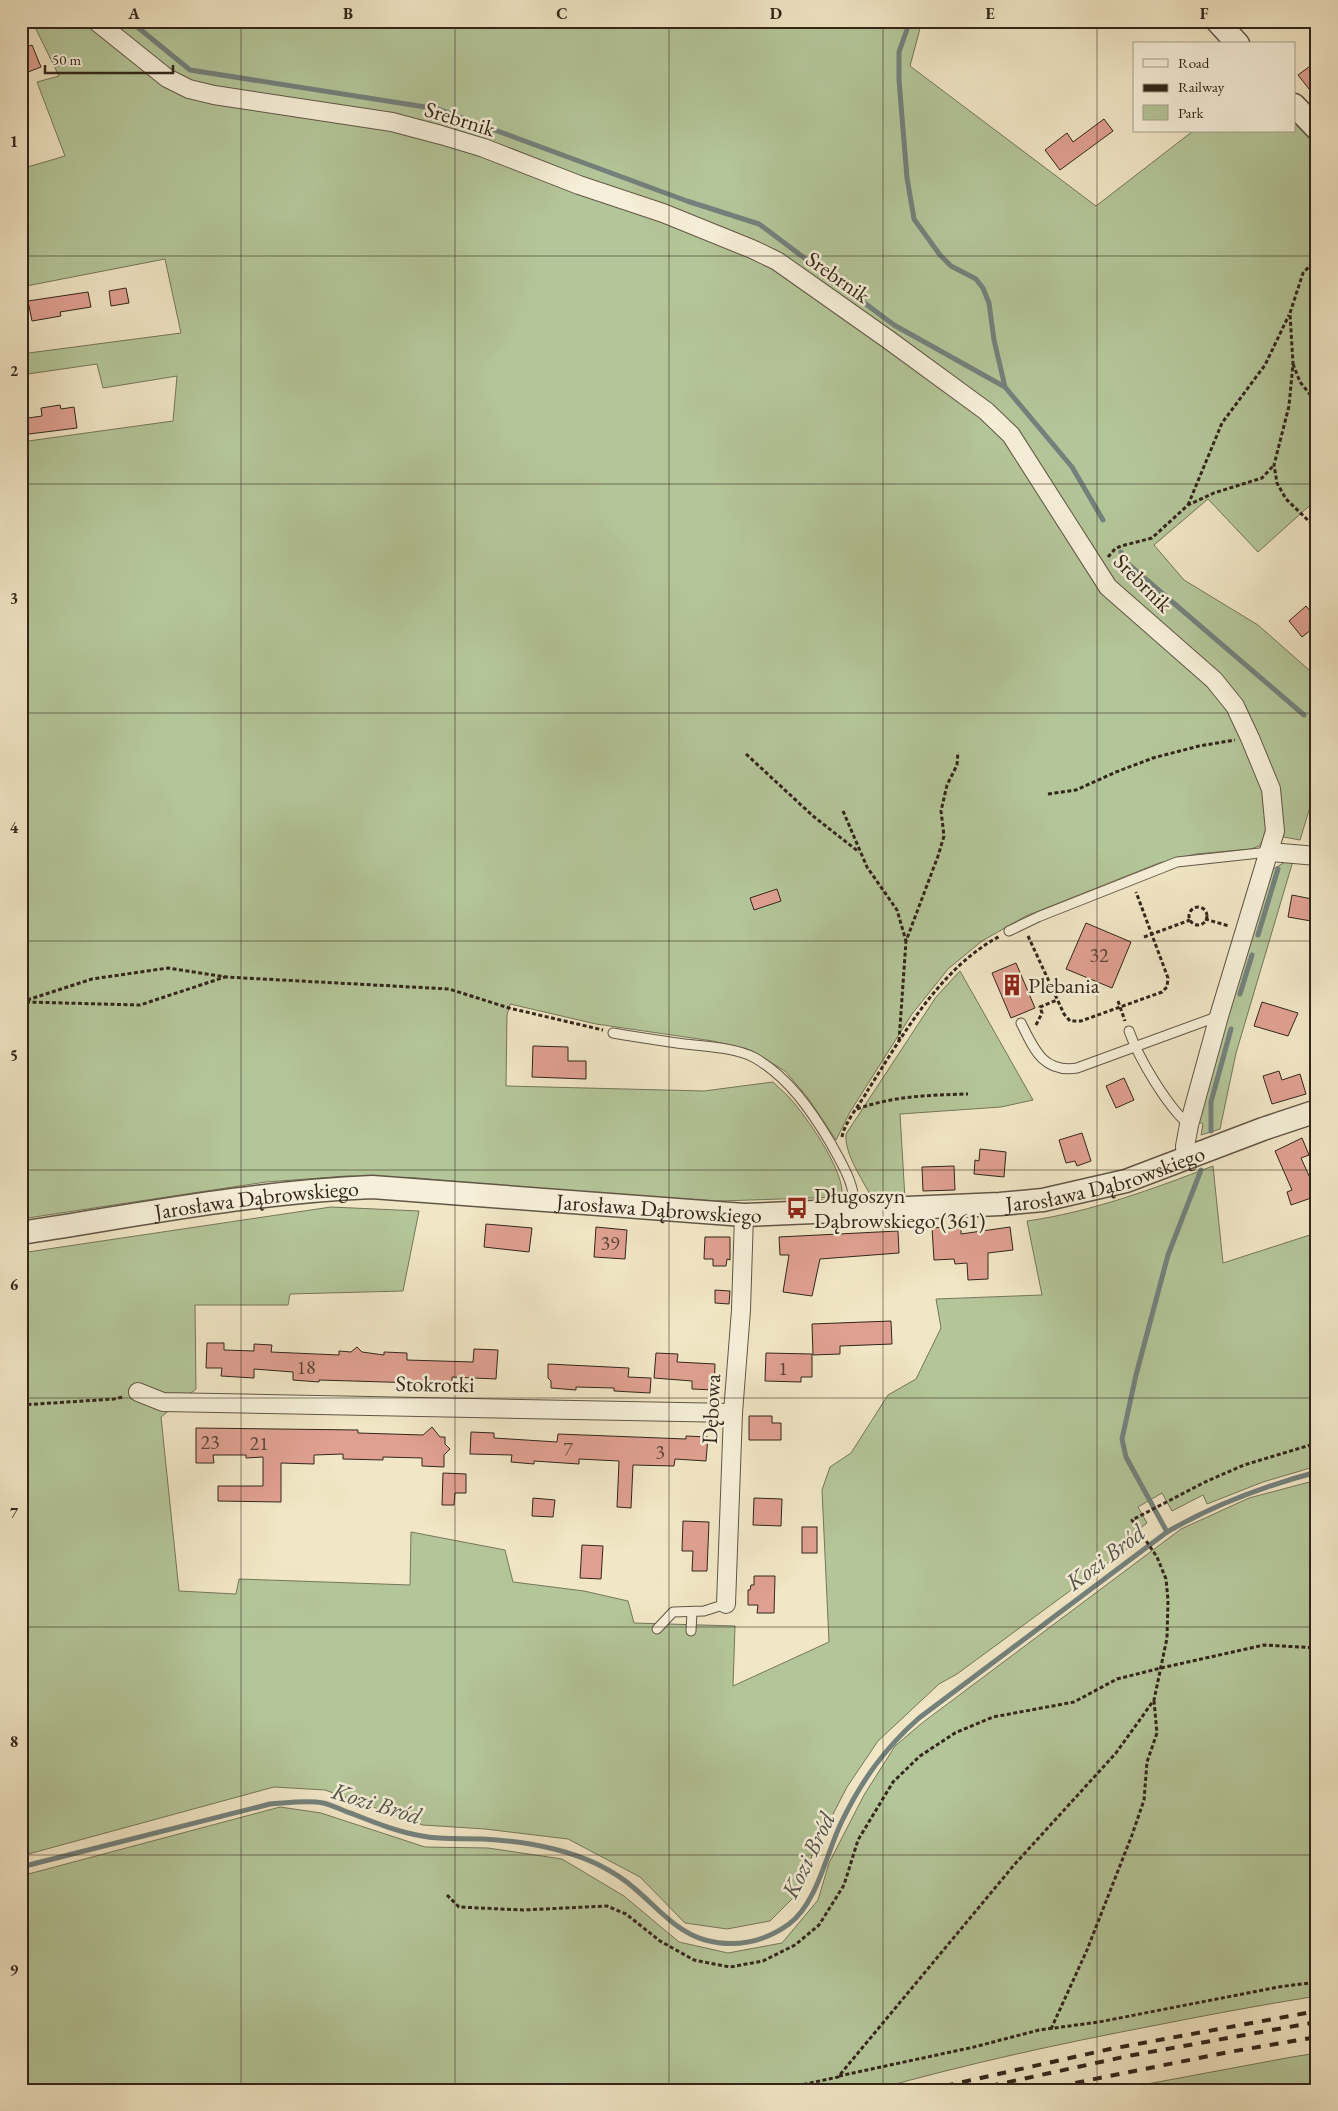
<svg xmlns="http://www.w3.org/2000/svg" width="1338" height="2111" font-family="'EB Garamond',serif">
<rect width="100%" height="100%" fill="#f1e6c5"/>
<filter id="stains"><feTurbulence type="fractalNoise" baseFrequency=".004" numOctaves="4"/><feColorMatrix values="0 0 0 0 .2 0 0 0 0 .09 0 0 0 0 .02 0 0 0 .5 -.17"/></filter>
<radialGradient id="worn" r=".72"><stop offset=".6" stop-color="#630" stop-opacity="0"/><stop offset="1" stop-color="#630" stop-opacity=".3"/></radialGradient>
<g fill="#b4c699" stroke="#74765a">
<path d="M32,21H922L910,66L1096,206L1193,131H1294V122L1317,146V499L1258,552L1208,499L1154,545L1184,580L1258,625L1317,677V784L1300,840L1267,834L1259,846L1251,849L1196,854L1159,863L1026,916L982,941L948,969L912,1014L850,1112L836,1140L808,1098L785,1071L752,1051L713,1041L596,1024L510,1004L507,1015L506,1086L704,1091L773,1082C780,1089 789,1096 795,1104C811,1124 845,1172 842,1197L720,1201L624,1196L416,1178L347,1176L266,1182L21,1219V442L173,421L177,376L103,388L97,364L21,375V354L181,333L165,259L21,287V169L65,156L37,82L59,76Z"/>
<polygon points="1287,861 1293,861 1236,1053 1220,1129 1201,1135 1203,1124 1197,1121 1268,882 1273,869"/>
<path d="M960,971L1033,1100L1001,1107L900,1114L905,1199L874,1202C865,1183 844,1155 846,1134L936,997Z"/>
<path d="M1213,1166L1223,1263L1313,1234L1317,1248V1466L1263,1482L1207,1504L1203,1495L1172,1511L1162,1493L1138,1507L1147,1523L1128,1538L1131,1546L957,1674L939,1684L878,1741L847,1787L813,1853L798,1893L770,1921L727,1929L685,1923L640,1877L568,1839L485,1829L423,1825L325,1790L274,1787L21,1856V1253L331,1207L419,1211L403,1291L290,1294L288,1305H195L196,1389L161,1417L179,1591L236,1594L239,1579L410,1585L411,1532L505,1550L513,1582L584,1591L628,1601L634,1623L735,1626L733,1686L829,1642L822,1490L830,1467L851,1453L888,1395L916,1379L941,1328L936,1299L1042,1295L1027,1221C1091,1212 1153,1189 1213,1166Z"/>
<path d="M1317,1480V1996C1261,2005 1207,2015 1152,2026C1058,2044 966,2064 874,2090H21V1876L280,1807L321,1813L425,1847L488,1848L562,1859L624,1896L679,1942L728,1953L782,1943L818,1900L829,1863L864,1795L895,1746L922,1723L1181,1529L1249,1498Z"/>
<polygon points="1317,2053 1317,2090 1115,2090 1292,2057"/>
</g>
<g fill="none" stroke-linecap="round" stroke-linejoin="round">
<g stroke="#73817c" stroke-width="5">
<polyline points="130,21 190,70 438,109 687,201 759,224 894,325 1005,387 1072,467 1103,520"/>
<polyline points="910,21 899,52 899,80 907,178 914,219 940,255 951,266 976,279 983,288 989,303 994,340 1005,387"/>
<polyline points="1121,552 1127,563 1304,715"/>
<polyline points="1258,935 1278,869"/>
<polyline points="1240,994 1252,955"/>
<polyline points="1211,1131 1211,1102 1231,1029"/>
<polyline points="1167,1532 1126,1457 1122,1439 1136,1375 1168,1255 1201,1170"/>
<path d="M21,1867L270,1804C287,1803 306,1800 323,1803C333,1805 343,1811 353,1814C376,1823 398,1832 422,1836C442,1840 463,1838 483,1839C520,1841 563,1848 597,1864C609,1870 624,1879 634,1888C657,1907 676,1932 705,1940C735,1948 764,1942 789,1924C817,1904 827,1851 842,1821C862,1780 885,1748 919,1718L1167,1532C1215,1504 1264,1486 1317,1472"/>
</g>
</g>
<g fill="#dfa091" stroke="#33261b">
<polygon points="32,45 41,67 28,72 21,49"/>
<polygon points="1317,61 1317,99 1298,75"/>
<polygon points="1104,119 1113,131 1060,170 1045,150 1067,133 1073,142"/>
<polygon points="126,288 129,303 111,306 109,291"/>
<polygon points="88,292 91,307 60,312 61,316 32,321 28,301"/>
<polygon points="60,405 61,409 74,407 77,428 21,435 21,419 42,416 41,408"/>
<polygon points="1306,606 1317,619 1317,625 1302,637 1289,621"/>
<polygon points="777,889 781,901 754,910 750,898"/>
<polygon points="1292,895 1317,900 1317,922 1288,917"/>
<polygon points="1086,923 1131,942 1112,988 1066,969"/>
<polygon points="1016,963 1035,1008 1011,1018 992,973"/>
<polygon points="1262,1002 1298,1013 1288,1036 1254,1026"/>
<polygon points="533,1046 568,1047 568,1061 586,1061 586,1079 532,1077"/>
<polygon points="1279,1071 1282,1080 1300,1074 1306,1094 1272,1104 1263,1076"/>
<polygon points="1124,1078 1134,1100 1116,1108 1106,1086"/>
<polygon points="1082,1133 1091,1161 1077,1166 1075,1161 1066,1163 1059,1140"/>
<polygon points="1302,1138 1309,1155 1301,1158 1315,1189 1314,1197 1291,1205 1287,1192 1292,1190 1275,1151"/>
<polygon points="980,1149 1006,1152 1004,1177 974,1174 975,1160 979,1161"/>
<polygon points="954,1166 955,1190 923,1191 922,1167"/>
<polygon points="486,1224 532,1228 529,1252 484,1247"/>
<polygon points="961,1226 961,1234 1010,1227 1013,1250 988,1253 988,1279 968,1280 967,1263 955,1264 954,1259 934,1260 932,1228"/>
<polygon points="596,1227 627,1230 625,1259 594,1257"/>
<polygon points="898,1231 899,1253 820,1259 812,1296 783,1292 789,1255 780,1255 779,1237"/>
<polygon points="705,1237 730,1237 730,1260 727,1259 726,1266 713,1266 713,1259 704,1259"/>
<polygon points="715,1290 730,1291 729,1304 715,1303"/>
<polygon points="891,1321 892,1344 840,1346 840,1354 813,1355 812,1324"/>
<polygon points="207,1343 224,1343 224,1350 254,1351 254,1344 272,1345 271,1352 339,1355 339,1351 351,1352 357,1347 362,1352 384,1355 384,1352 407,1353 407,1360 473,1362 474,1349 498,1350 496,1379 452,1377 452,1384 319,1380 319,1382 293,1380 293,1372 254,1369 254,1378 221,1376 222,1368 206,1368"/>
<polygon points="656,1353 678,1354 677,1362 715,1364 714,1390 692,1389 692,1381 654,1378"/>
<polygon points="766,1353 812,1354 812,1377 801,1377 801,1382 765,1381"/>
<polygon points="548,1364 629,1368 628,1377 651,1378 650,1393 614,1391 614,1388 576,1387 576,1390 551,1388 551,1381 548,1378"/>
<polygon points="749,1416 772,1416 772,1423 781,1423 781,1440 749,1440"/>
<polygon points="432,1427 440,1437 445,1437 445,1444 450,1449 444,1455 444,1467 422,1466 422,1458 383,1457 383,1460 343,1459 343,1454 314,1455 314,1464 281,1463 281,1502 218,1501 218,1486 263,1486 263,1457 246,1458 246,1455 213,1455 214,1463 196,1463 196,1428 358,1430 358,1433 423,1435"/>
<polygon points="471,1432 494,1433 494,1438 557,1442 558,1434 686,1439 686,1436 708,1437 706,1461 675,1459 674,1466 633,1465 631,1508 617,1507 619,1461 579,1459 579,1464 534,1461 534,1464 511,1462 512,1455 470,1454"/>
<polygon points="443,1473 466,1474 466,1493 455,1493 454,1505 442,1505"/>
<polygon points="533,1498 555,1500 553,1517 532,1516"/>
<polygon points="754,1498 782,1499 781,1526 753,1525"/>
<polygon points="683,1521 709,1522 707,1571 692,1571 693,1551 682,1551"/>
<rect x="802" y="1527" width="15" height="26"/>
<polygon points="582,1545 603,1546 601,1579 580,1578"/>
<polygon points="754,1576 775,1576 774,1613 757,1613 758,1605 748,1605 748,1590 750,1590 751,1585 754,1585"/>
</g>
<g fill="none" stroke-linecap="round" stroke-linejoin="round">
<g stroke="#625646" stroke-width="11">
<g id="service">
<polyline points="1009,931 1038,917 1177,862 1269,852"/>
<path d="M1021,1023C1034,1049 1043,1073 1077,1068L1219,1016"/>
<path d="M1129,1031C1139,1059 1167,1106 1189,1125"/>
<path d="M613,1033C637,1037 661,1041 685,1044C705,1046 737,1048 755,1058C788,1077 811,1110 830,1142C841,1162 856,1185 854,1209"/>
<polyline points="657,1629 673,1612 704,1611 726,1604"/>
<polyline points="691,1631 692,1612"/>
</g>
</g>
<g stroke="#625646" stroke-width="20">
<g id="minor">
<polyline points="96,21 167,78 189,89 214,95 392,122 441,135 484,148 579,185 663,213 752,249 777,261 889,340 986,411 1011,435 1108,587 1214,680 1235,706 1250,738 1271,789 1275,831 1219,1016 1189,1125 1185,1146 1186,1159"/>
<polyline points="1269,852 1317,856"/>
<polyline points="138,1392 163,1402 733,1413"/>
<polyline points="726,1604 733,1413 741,1310 744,1215"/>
</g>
</g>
<g stroke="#625646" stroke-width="25">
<g id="tertiary">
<polyline points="1217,21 1238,44"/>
<polyline points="1294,105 1317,129"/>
<path id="s1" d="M21,1233C138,1215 254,1192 372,1187L744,1215L1000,1204L1043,1200L1126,1181L1263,1129L1317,1111"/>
</g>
</g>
<g stroke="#33261b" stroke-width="3" stroke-dasharray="4 2.5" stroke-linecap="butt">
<polyline points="1317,258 1303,273 1290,313 1293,364 1289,406 1274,465 1277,483 1286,499 1317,529"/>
<polyline points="1293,364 1300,382 1317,403"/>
<polyline points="1188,505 1222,423 1265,365 1289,315"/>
<polyline points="1108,557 1115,549 1121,546 1152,538 1188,505 1214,493 1262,478 1273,466"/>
<polyline points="746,754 813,816 859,852"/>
<polyline points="1048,794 1076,790 1116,772 1153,758 1199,746 1235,740"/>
<polyline points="843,811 867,867 897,910 906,941"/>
<circle cx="1198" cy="916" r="9"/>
<polyline points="1205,919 1229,926"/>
<polyline points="1028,936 1064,1014 1070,1021 1081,1021 1162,992 1167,987 1168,978 1136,892"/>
<polyline points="1144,937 1190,920"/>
<polyline points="1118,1001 1125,1021"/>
<polyline points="21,1002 92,979 168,968 226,977 449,989 509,1008 603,1030"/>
<polyline points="26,1002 140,1005 225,977"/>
<polyline points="1036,1025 1042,1013 1040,1007 1057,1000"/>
<polyline points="899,1041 906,941 938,856 944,836 941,811 947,785 957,765 958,752"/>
<path d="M857,1109C894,1096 929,1095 968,1094"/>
<path d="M842,1137C844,1123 861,1103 868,1090C903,1035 940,968 1000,936"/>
<polyline points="21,1405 114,1399 123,1397"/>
<polyline points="447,1895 459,1907 523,1910 607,1906 626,1914 660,1941 694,1960 730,1967 763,1961 795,1945 819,1925 844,1885 858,1840 893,1782 920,1756 955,1733 993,1717 1074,1702 1117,1679 1161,1668 1264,1645 1317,1648"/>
<polyline points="1051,2029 1087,1950 1132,1835 1144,1800 1147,1762 1157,1733 1154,1701"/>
<polyline points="839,2076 974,2047 1039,2030 1099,2022 1278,1987 1317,1982"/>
<polyline points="778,2090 838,2077 1014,1865 1116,1753 1154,1700 1167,1638 1168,1600 1166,1579 1157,1557 1132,1520 1205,1482 1244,1465 1317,1443"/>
</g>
<use href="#service" stroke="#f6efd9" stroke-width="9"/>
<use href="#minor" stroke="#f6efd9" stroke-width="18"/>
<use href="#tertiary" stroke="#f6efd9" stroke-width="22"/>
<g stroke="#33261b" stroke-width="4" stroke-dasharray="9 9" stroke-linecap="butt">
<polyline points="927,2090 1110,2049 1317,2011"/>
<polyline points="972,2090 1128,2056 1317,2022"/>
<polyline points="1040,2090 1229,2052 1317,2037"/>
</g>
</g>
<path fill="none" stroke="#33261b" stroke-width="1" stroke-opacity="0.55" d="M241,21V2090M455,21V2090M669,21V2090M883,21V2090M1097,21V2090M21,256H1317M21,484H1317M21,713H1317M21,941H1317M21,1170H1317M21,1398H1317M21,1627H1317M21,1855H1317"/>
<defs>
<g id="building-bare" transform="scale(1.725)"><path d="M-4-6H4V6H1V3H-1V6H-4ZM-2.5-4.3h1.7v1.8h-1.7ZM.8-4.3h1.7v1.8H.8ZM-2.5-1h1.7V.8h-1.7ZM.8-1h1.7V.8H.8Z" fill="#8f2418" stroke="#f6efd9" stroke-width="2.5" paint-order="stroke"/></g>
<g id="bus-bare" transform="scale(1.725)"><path d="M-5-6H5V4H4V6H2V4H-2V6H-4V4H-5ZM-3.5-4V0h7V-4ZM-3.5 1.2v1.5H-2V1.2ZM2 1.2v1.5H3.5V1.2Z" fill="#8f2418" stroke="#f6efd9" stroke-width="2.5" paint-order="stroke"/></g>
</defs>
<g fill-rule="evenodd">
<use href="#building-bare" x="1012" y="985"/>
<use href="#bus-bare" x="797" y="1208"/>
</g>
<g text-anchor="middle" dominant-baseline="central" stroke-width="5" stroke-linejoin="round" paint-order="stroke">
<g font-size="20" fill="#5e4438">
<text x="1099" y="955">32</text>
<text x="610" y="1243">39</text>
<text x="306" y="1367">18</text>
<text x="783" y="1368">1</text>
<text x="210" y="1442">23</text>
<text x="259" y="1443">21</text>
<text x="568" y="1449">7</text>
<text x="660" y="1452">3</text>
</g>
<g font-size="22" fill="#33261b" stroke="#f6efd9">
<text transform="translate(460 119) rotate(17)">Srebrnik</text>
<text transform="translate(838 277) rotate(35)">Srebrnik</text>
<text transform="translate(1143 583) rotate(45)">Srebrnik</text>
<text stroke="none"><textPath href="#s1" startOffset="1092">Jarosława Dąbrowskiego</textPath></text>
<text stroke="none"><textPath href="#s1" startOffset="238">Jarosława Dąbrowskiego</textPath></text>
<text stroke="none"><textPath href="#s1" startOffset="642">Jarosława Dąbrowskiego</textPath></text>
<text transform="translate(435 1384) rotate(1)">Stokrotki</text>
<text transform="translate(711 1409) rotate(-87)">Dębowa</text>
</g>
<g font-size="22" fill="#33261b" stroke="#f6efd9" text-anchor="start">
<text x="1028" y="985">Plebania</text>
<text x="814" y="1195">Długoszyn<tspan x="814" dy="25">Dąbrowskiego (361)</tspan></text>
</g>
<g font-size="24" font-style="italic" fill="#53544b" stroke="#f6efd9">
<text transform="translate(1105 1557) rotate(-37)">Kozi Bród</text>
<text transform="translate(377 1803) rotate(17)">Kozi Bród</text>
<text transform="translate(808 1855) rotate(-64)">Kozi Bród</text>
</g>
</g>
<rect width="1338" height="2111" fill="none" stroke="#f1e6c5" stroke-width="55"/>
<rect x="1133" y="42" width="162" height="90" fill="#f6efd9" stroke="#a89f8d"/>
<rect x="1143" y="59" width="25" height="8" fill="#f6efd9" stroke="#a89f8d"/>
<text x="1178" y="68" font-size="15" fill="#33261b">Road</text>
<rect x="1143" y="84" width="25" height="8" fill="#33261b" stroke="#a89f8d"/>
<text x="1178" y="92" font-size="15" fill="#33261b">Railway</text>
<rect x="1143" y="105" width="25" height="15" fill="#b4c699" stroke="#a89f8d"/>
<text x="1178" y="118" font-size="15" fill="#33261b">Park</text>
<path d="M45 65v8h128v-8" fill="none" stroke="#33261b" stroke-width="2.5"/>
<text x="52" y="65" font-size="15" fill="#33261b" stroke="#f6efd9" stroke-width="4" paint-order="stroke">50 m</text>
<rect x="28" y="28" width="1282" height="2056" fill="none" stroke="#33261b" stroke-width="2"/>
<g font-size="16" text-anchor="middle" font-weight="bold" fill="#33261b">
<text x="134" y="19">A</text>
<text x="348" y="19">B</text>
<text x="562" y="19">C</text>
<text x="776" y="19">D</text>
<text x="990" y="19">E</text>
<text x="1204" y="19">F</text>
<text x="14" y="147">1</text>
<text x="14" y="376">2</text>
<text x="14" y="604">3</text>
<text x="14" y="833">4</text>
<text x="14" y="1061">5</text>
<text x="14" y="1290">6</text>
<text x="14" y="1518">7</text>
<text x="14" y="1747">8</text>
<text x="14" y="1975">9</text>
</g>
<rect width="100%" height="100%" filter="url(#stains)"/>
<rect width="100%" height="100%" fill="url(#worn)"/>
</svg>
